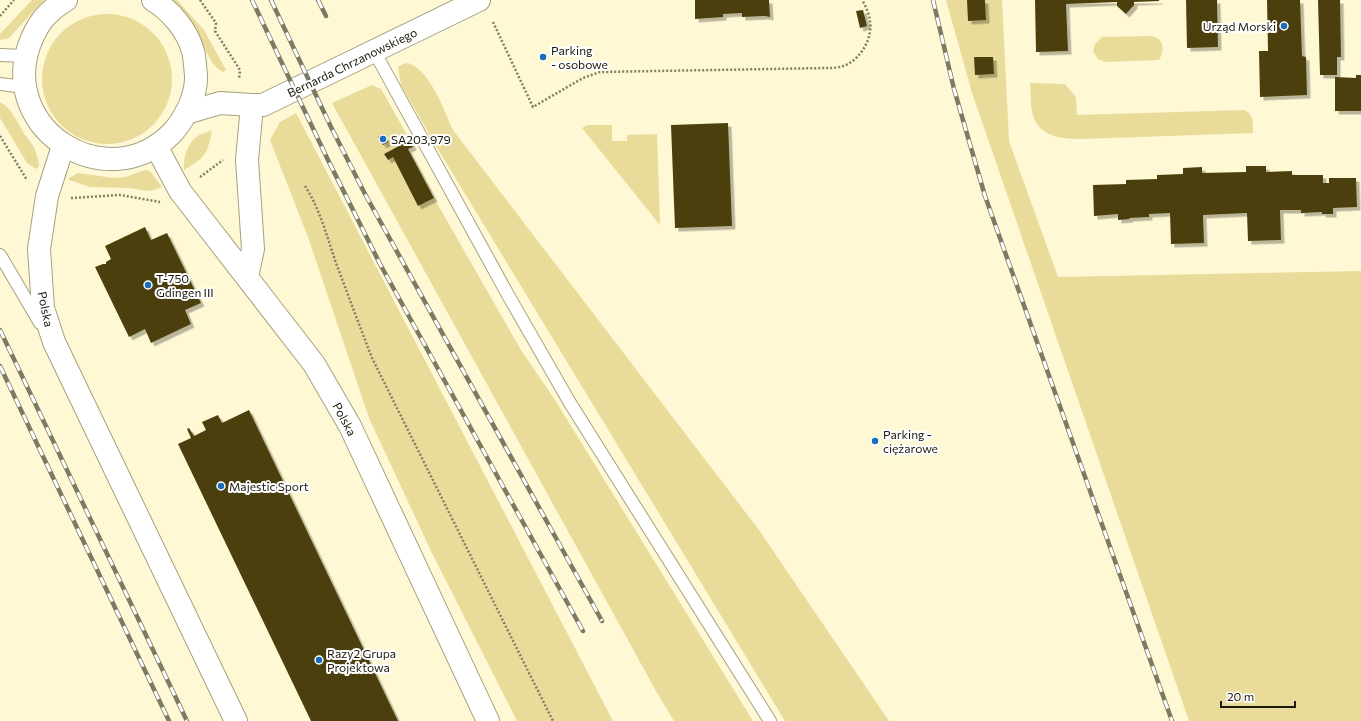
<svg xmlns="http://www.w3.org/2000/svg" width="1361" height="721" font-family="Commissioner,sans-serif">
<defs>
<filter id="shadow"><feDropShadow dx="3.5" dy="3.5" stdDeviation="0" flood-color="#0004"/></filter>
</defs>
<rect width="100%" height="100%" fill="#fef8d4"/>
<g fill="#e9dc9b">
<polygon points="32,0 44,0 9,38 0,40 0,34"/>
<path d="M170,0H177L204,30L226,70L223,72C209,64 207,50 198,37C189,25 179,12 170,0Z"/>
<polygon points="946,0 1002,0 1009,141 1058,277 1361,271 1361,721 1189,721 972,93"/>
<circle cx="107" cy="79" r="65"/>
<path d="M1152,36C1164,39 1165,50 1159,60L1105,62L1098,59L1093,51L1095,44L1102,37Z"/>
<path d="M408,63C430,70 444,110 453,130L759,530L889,721H785L439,151L401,85L398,67L403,64Z"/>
<path d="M1030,83L1065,84L1076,97L1077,115L1244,110C1254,114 1253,124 1253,133L1083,139C1064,139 1039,138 1033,115C1030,105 1031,93 1030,83Z"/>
<polygon points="372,85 381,89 410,140 384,154 387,160 393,157 418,205 434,198 521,350 555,400 753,721 674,721 656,691 332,103"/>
<path d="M0,102C13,109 17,123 25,135C28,139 32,143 34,148C36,152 39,162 39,166L36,169L27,163L0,118Z"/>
<polygon points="296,113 613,721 517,721 431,551 369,418 308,237 270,140 280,122"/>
<polygon points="587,125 612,125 612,141 627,141 627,135 657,134 660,225 582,128"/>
<path d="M212,130C207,155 206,157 184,170C183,157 187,143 199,135C203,133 208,132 212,130Z"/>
<polygon points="145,170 150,171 162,187 155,190 148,191 129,188 90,187 69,180 69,178 78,173 114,178 125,177"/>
</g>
<g fill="#4b4109" filter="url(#shadow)">
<polygon points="695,0 769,0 770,17 765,16 742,17 742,13 723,14 723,17 695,19"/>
<polygon points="967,0 985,0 986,20 968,21"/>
<polygon points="1035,0 1159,0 1159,1 1134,2 1134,5 1126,14 1117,6 1117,2 1066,4 1068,51 1036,52"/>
<polygon points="1186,0 1217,0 1218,47 1187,48"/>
<polygon points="1267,0 1300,0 1302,56 1306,57 1307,95 1260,97 1259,51 1268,51"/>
<polygon points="1318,0 1340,0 1341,57 1337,57 1337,75 1320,75"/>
<polygon points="863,10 867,26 860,28 856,11"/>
<polygon points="974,57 993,57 994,74 975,75"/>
<polygon points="1356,75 1361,75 1361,111 1335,111 1335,77 1356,78"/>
<polygon points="728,123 732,226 675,228 671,125"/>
<polygon points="383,134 388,142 383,145 378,137"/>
<polygon points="410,140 413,147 408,149 434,198 418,206 393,157 388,160 384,154"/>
<polygon points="1246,166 1266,166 1266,172 1292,171 1292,175 1323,175 1323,183 1329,183 1329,178 1356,178 1357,207 1333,208 1333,214 1322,214 1322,212 1301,213 1301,210 1280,210 1281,240 1248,241 1247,213 1203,215 1204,243 1171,244 1170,213 1149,214 1149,217 1129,218 1130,219 1118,220 1118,214 1094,216 1093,185 1126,184 1126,180 1157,179 1157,175 1183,174 1183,168 1202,167 1202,173 1246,172"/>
<polygon points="145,227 151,240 167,233 201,303 185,310 191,324 151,343 145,329 129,337 95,267 103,264 106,264 106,262 111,259 105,246"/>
<polygon points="249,410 398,721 311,721 178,444 191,438 187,429 189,428 194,436 206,430 202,422 218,415 222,423"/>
</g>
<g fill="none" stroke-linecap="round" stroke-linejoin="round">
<g stroke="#a7a07f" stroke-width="14">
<g id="service">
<polyline points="374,51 508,295 570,403 770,721"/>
<polyline points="0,55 25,56"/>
<polyline points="0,84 24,87"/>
<polyline points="0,255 40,323"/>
</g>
</g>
<g stroke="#a7a07f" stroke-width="24">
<polyline id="tertiary" points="186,113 220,103 252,105 263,105 479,0"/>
</g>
<g stroke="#a7a07f" stroke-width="24">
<g id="trunk">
<path d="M66,0C46,12 37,24 29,46C0,131 108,198 172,133C185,119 197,95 196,75C195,68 195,59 193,51C187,30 171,11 153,0"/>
<polyline points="63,146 47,196 39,249 43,308 54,342 236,721"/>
<polyline points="156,146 180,191 314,364 350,426 488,721"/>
<polyline points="247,277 253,249 247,160 252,105"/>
</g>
</g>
<g stroke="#827e66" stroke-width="2.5" stroke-dasharray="2 2" stroke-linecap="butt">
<polyline points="200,0 216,23 215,31 240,70 239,79"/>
<polyline points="0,16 14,0"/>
<path d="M493,22L533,107L583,78L600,72L827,68C832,68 838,68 843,66C860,61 873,38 870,21C869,14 866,6 862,0"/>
<polyline points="0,136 27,180"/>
<polyline points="200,177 223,160"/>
<path d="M305,186C320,209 327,237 336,263C348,295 360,327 372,358L553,721"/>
<polyline points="71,198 120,195 160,202"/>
</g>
<use href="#service" stroke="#fff" stroke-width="12"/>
<use href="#tertiary" stroke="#fff" stroke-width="22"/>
<use href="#trunk" stroke="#fff" stroke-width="22"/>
<g stroke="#7d7a63" stroke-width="4.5">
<g id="rail">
<polyline points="252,0 328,160 380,264 583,631"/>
<polyline points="271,0 331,127 365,194 602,621"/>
<polyline points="318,0 326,16"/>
<polyline points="933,0 954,89 985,196 1172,721"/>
<polyline points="0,330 187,721"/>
<polyline points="0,366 169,721"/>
</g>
</g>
<use href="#rail" stroke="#fff" stroke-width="3" stroke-dasharray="9" stroke-linecap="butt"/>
</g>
<g fill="#1b6cba" stroke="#fff" stroke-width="1.5">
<circle cx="1284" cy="26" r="4"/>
<circle cx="543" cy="57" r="4"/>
<circle cx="383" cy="139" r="4"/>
<circle cx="148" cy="285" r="4"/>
<circle cx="875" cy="441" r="4"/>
<circle cx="221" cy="486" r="4"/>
<circle cx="319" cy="660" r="4"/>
</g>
<g text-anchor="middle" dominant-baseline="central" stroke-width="4" stroke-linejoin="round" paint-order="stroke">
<g font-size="12" fill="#1a180b" stroke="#fff" text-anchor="start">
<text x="1276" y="26" text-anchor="end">Urząd Morski</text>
<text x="551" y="50">Parking<tspan x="551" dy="14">- osobowe</tspan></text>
<text x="391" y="139">SA203,979</text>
<text x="156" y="278">T-750<tspan x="156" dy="14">Gdingen III</tspan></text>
<text x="883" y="434">Parking -<tspan x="883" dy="14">ciężarowe</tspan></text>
<text x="229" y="486">Majestic Sport</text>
<text x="327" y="653">Razy2 Grupa<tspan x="327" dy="14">Projektowa</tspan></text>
</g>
<g font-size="12" fill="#1a180b" stroke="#fff">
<text transform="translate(352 62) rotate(-26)">Bernarda Chrzanowskiego</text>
<text transform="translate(46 309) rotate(78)">Polska</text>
<text transform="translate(345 419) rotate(62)">Polska</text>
</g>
</g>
<path d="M1221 701v6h74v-6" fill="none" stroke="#1a180b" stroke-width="2"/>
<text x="1227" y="701" font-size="12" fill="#1a180b" stroke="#ffffff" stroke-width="3" paint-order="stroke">20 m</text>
</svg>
